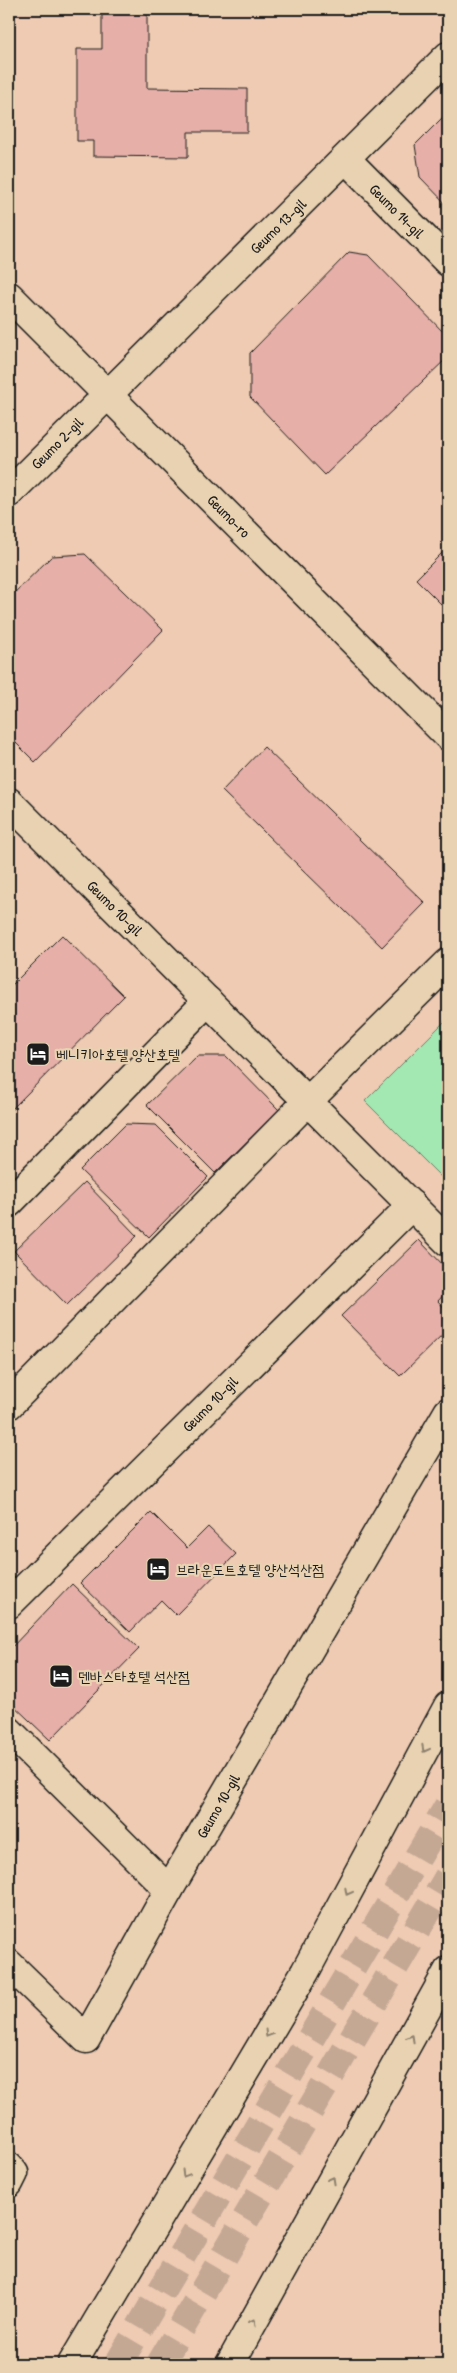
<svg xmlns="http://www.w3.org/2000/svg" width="457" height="2373" font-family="'Patrick Hand','Poor Story',sans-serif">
<rect width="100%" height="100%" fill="#eecbb2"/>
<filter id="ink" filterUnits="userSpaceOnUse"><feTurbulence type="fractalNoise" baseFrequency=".02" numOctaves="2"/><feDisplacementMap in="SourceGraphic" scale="10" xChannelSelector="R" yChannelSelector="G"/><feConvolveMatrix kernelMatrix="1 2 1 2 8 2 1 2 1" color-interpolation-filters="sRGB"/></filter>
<g filter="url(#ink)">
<polygon fill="#a3e8b3" stroke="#608268" points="448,1018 448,1184 365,1101"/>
<g fill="#e6afa8" stroke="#1c1c1c">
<polygon points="102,9 147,9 147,88 247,89 247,132 188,132 188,157 93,156 93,141 77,141 77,49 102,49"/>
<polygon points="448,112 448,206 420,177 415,145"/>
<polygon points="349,252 368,255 448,337 448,357 325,475 250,397 250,353"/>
<polygon points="448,547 448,611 416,579"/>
<polygon points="85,554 163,630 35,762 9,736 9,598 52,556"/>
<polygon points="264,747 425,903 382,947 222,791"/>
<polygon points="62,935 124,996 9,1112 9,988"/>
<polygon points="197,1056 226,1056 279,1110 215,1173 147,1105"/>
<polygon points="126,1124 156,1125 208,1177 149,1237 80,1170"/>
<polygon points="85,1182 137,1236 67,1305 14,1251"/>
<polygon points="419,1240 448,1270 448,1290 438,1301 448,1312 448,1329 400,1376 341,1316"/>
<polygon points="151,1512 187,1548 208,1527 236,1554 176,1615 161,1600 130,1632 80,1583"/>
<polygon points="72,1584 139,1649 50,1740 9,1701 9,1650"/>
</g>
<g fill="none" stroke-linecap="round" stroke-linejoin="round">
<g stroke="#c4a894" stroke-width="28" stroke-dasharray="28 14" stroke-linecap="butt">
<polyline points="118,2364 448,1806"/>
<polyline points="160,2364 448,1877"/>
</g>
<g stroke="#1c1c1c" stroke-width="31">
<g id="street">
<polyline points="346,159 448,262"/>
<polyline points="9,493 448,56"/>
<polyline points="9,802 448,1242"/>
<polyline points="9,1203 208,1001"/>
<polyline points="9,1405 307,1102 448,963"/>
<polyline points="9,1604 412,1205"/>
<polyline points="9,1731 169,1890"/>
<polyline points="9,1964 86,2039 169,1890 448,1412"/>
<polyline points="9,2167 14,2173 9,2183"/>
</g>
</g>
<g stroke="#1c1c1c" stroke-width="31">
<g id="primary">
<polyline points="9,296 448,736"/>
<polyline points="72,2364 305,1972 448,1706"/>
<polyline points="230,2364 448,1971"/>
</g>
</g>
<use href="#street" stroke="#e9d2b1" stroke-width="28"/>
<use href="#primary" stroke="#e9d2b1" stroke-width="28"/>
</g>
<defs><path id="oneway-chevron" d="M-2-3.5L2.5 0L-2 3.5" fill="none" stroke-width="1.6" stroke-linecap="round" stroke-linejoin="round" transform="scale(1.25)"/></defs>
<g stroke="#8d806e">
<use href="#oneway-chevron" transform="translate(425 1749) rotate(118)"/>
<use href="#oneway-chevron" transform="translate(348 1892) rotate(118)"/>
<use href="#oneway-chevron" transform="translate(268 2034) rotate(121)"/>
<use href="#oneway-chevron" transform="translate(411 2038) rotate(-61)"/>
<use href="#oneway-chevron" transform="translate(185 2174) rotate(121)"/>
<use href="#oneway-chevron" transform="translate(332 2180) rotate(-61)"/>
<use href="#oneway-chevron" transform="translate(253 2322) rotate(-61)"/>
</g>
</g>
<defs>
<g id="hotel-square" transform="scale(1.25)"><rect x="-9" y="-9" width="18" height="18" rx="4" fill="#1c1c1c" stroke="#e9d2b1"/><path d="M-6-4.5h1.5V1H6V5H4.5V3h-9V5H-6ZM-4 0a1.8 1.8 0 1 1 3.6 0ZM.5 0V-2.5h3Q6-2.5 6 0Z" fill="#fff"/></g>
</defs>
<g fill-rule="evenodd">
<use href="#hotel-square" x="38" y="1054"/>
<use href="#hotel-square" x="158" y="1569"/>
<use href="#hotel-square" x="61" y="1676"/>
</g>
<g text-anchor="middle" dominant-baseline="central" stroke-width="4.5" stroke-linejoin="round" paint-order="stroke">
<g font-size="15" fill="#1c1c1c" stroke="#e9d2b1">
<text transform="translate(397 211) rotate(45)">Geumo 14-gil</text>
<text transform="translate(278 226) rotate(-44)">Geumo 13-gil</text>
<text transform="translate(57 443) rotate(-45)">Geumo 2-gil</text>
<text transform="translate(229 516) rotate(45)">Geumo-ro</text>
<text transform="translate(115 908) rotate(45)">Geumo 10-gil</text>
<text transform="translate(210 1404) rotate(-45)">Geumo 10-gil</text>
<text transform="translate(218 1806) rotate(-60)">Geumo 10-gil</text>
</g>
<g font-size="15" fill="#1c1c1c" stroke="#e9d2b1" text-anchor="start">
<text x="56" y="1054">베니키아호텔 양산호텔</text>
<text x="176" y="1569">브라운도트호텔 양산석산점</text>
<text x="78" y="1676">덴바스타호텔 석산점</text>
</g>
</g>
<rect width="457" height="2373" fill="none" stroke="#e9d2b1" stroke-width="30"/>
<rect x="15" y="15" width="427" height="2343" fill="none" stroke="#1c1c1c" stroke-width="2" filter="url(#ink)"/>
</svg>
